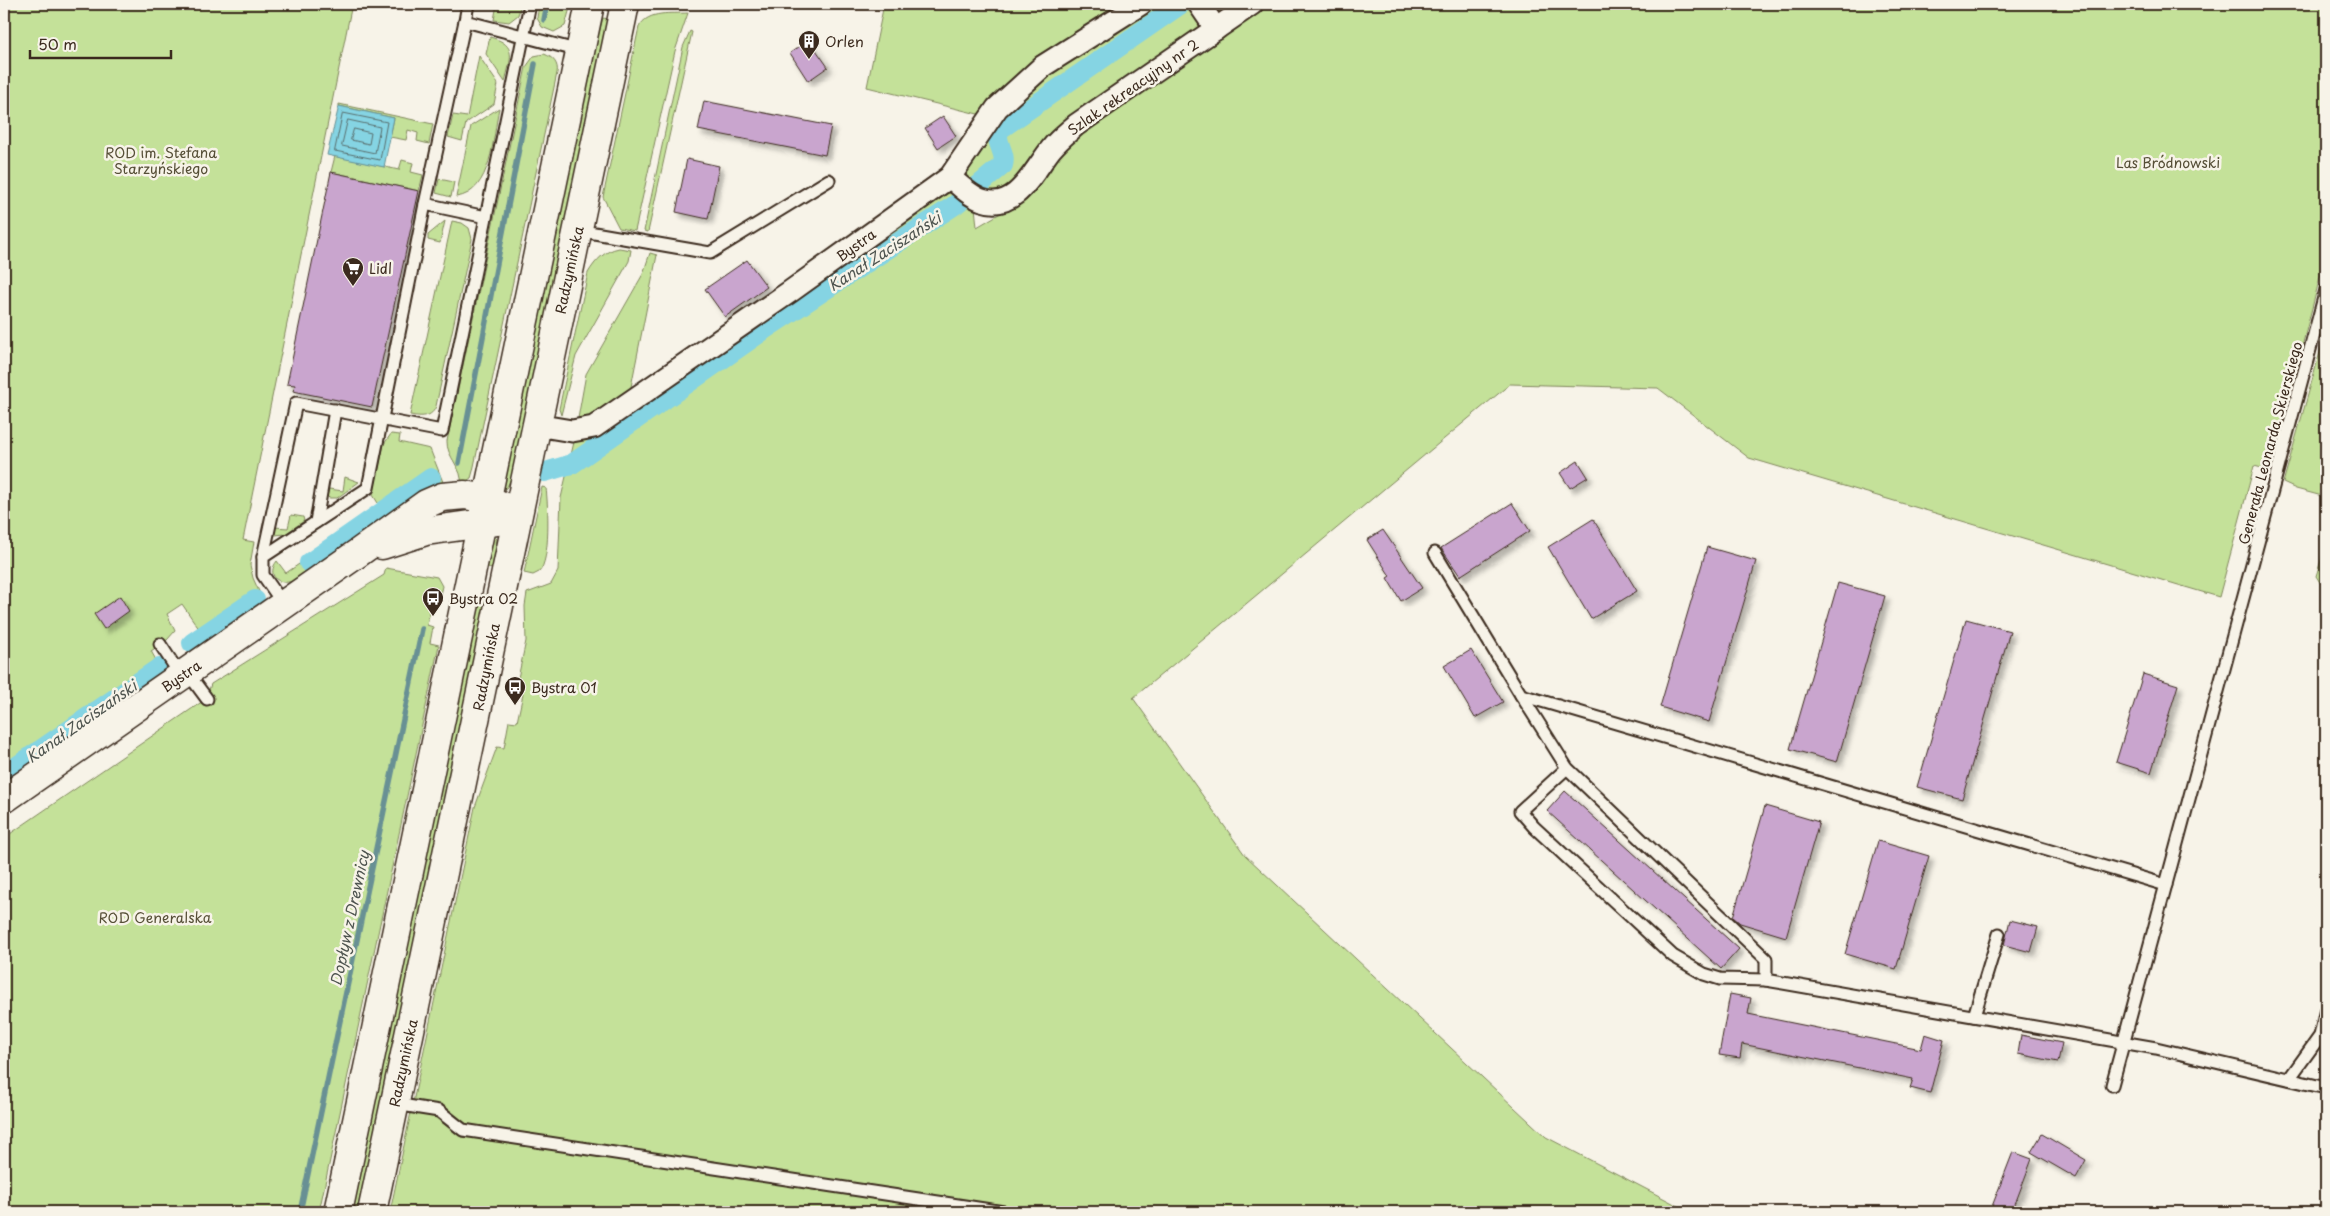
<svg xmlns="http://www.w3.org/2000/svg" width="2330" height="1216" font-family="'Playpen Sans',sans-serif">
<defs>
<filter id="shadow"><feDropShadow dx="4.5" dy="4.5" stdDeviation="2.5" flood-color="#0004"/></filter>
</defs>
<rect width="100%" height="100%" fill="#f7f3e8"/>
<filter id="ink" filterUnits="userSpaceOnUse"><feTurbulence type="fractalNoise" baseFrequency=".02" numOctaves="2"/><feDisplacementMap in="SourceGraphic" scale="10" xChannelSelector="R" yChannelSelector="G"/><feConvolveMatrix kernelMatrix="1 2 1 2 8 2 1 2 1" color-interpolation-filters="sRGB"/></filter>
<g filter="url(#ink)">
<g fill="#c4e199" stroke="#80865c">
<polygon points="4,4 352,4 243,540 254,542 250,565 253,578 262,598 257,604 206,639 182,604 167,614 175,631 167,640 151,651 156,660 4,764"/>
<polygon points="497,4 521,4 518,15 509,22 494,20"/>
<polygon points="539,4 571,4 565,26 554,32 542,27 537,18"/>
<polygon points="884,4 1124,4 1035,57 982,115 867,87"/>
<path d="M1152,4H1175L999,126C987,139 1002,149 1001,163L975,186L969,182L965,170L1001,118L1032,89L1077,57L1118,33Z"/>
<path d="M1186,4H2326V254L2270,470L2254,466L2219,597L1749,458L1658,388L1510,384L1133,698L1245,855L1546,1137L1690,1212H390L475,807L497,747L504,748L509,721L517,722L523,694L515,692L526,641L525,606L527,593L551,584L558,571L561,498L574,442L601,432L943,194L953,193L975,207L977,227L1011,207L1005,195L979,189L1007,164C1010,152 998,144 1002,132Z"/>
<path d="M688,13L675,51L635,231L619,228L603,197L639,27C648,10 672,14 688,13Z"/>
<polygon points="603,18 609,19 513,474 507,487 502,491 585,84"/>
<polygon points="690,31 692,32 648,232 644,231 683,47"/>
<path d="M490,37C519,45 510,59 505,82L486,54Z"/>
<path d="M544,54C553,57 559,64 557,73L473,471L471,478L461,485C464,469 446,457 447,441L526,67L534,56Z"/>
<polygon points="479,56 498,84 494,104 466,123 462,141 448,137 453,115 467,117"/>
<polygon points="339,104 433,124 429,144 417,141 418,133 408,130 406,140 390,137 394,118 339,106"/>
<path d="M499,108C493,136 492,193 456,197L471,126Z"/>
<polygon points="335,156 399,170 402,160 413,163 411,172 423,175 419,191 331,172"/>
<polygon points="439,179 454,182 451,197 436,193"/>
<polygon points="445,221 440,243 428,240 428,235"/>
<path d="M452,221L462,223L469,228L472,239L436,406C432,418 421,417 410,415Z"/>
<path d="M619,248L631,250L629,261L576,356L561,415L559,409L588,273C596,260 604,251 619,248Z"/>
<polygon points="650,253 657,255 629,397 577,424 586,374 643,274"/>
<polygon points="2326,331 2326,497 2296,489 2283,483"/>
<path d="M391,434L400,435L399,442L430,449L443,482L442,490L293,581C278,586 266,575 277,561L286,573L381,508L373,495L384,444Z"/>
<polygon points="345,477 359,482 337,498 329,498 327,496 329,489 343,491"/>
<path d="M542,487L546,488C548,505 551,560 539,572L533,575L524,573Z"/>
<polygon points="291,515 303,517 304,521 285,534 275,535 273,533 274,527 288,528"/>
<polygon points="491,533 497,539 492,569 484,567"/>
<polygon points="2326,545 2326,592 2316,576"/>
<polygon points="386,568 437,577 442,586 437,607 431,606 427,625 433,627 430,643 439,645 319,1212 4,1212 4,838 206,699 211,684 384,575"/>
<polygon points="479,594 489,596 359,1212 350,1212"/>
</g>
<polygon fill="#85d4e3" stroke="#679094" points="339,106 394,118 384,167 327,155"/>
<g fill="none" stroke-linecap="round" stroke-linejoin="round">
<g stroke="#596e6d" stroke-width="1">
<polygon points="343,113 387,122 380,160 335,151"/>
<polygon points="348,120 380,127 375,153 342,146"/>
<polygon points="354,129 371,133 369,144 351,140"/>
</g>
<g stroke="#679094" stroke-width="5.5">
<polyline points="544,20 547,4"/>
<polyline points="459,463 535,64"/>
<polyline points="300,1212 422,629"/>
</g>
<g stroke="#85d4e3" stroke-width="20">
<path d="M545,472L572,464L764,330L955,205L1003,165C1007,152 994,143 999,130L1181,4"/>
<polyline points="309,563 431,478"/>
<polyline points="192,643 255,600"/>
<polyline points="4,775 159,668"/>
</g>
</g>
<g fill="#c9a5ce" stroke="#3b2a1e" filter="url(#shadow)">
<polygon points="809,40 828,67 808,81 790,53"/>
<polygon points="704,101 831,126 825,155 698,130"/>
<polygon points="943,116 956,136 938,148 925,128"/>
<polygon points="687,159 719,166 708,219 676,212"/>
<polygon points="331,172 419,191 372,407 293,391 295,385 287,384"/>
<polygon points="747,260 767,287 725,317 705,289"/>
<polygon points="1578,461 1588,477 1570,488 1560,473"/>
<polygon points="1512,503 1530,531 1460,576 1441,548"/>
<polygon points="1593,519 1637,591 1591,619 1548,547"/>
<polygon points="1383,530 1422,588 1401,601 1387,578 1390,576 1367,540"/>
<polygon points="1707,547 1756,561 1709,722 1660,707"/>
<polygon points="1838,583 1885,596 1837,762 1790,749"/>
<polygon points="120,596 129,611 104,629 94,614"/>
<polygon points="1966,619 2010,631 1962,799 1917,787"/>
<polygon points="1471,650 1503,702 1475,718 1444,666"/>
<polygon points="2143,674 2178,685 2151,773 2116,762"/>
<polygon points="1565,791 1739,949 1721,969 1547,811"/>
<polygon points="1765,806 1819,822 1786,937 1740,923 1733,917"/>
<polygon points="1878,841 1929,856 1896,969 1845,954"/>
<polygon points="2010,920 2038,927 2031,952 2004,945"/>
<polygon points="1730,994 1751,998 1748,1014 1921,1049 1925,1034 1944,1040 1930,1093 1910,1088 1913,1079 1742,1044 1740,1058 1719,1055"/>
<polygon points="2021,1035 2062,1043 2058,1062 2018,1054"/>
<polygon points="2042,1134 2086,1160 2076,1178 2031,1152"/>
<polygon points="2013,1152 2032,1159 2012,1212 2000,1212 1991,1209"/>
</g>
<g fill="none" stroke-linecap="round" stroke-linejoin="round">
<g stroke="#3b2a1e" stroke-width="15">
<g id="lane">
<polyline points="468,4 465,21 580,51"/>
<polyline points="425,204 465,21"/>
<polyline points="577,230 710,253 829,180"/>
<polyline points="316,522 335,410"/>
<polyline points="1435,553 1521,695 2166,885"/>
<polyline points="263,557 296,403 442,431 530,4"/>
<polyline points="284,605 263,575 263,557 368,488 425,204 486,217"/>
<polyline points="160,644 181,676"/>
<polyline points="187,672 207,699"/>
<polyline points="1521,695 1567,768 1766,959 1766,980 2156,1048 2326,1088"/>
<polyline points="1567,768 1520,811 1534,827 1673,956 1704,974 1720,979 1766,980"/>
<polyline points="1974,1016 1999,934"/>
<polyline points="2289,1079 2320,1036 2326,1009"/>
<polyline points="2112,1085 2326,290"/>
<polyline points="395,1104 439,1111 463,1130 1004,1212"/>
</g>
</g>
<g stroke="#3b2a1e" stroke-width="25">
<g id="street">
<polyline points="1199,4 1216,29"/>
<path d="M950,177C959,185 970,196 982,200C1016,212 1034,170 1051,149C1058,140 1067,133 1076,125L1252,4"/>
<polyline points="536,425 572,431 594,427 791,291 950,177 997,108 1043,66 1141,4"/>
</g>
</g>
<g stroke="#3b2a1e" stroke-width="31">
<g id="secondary">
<polyline points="382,545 426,531 498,521"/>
<polyline points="4,799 358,553 426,504 442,497 465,495 487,499 504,507"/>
<polyline points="338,1212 590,4"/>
<polyline points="372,1212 625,4"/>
</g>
</g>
<use href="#lane" stroke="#f7f3e8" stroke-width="11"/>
<use href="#street" stroke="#f7f3e8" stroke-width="21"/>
<use href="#secondary" stroke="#f7f3e8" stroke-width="28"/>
</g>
</g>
<defs>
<g id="building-pin" transform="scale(1.125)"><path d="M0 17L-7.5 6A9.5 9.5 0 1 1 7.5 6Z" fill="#3b2a1e" stroke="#f7f3e8"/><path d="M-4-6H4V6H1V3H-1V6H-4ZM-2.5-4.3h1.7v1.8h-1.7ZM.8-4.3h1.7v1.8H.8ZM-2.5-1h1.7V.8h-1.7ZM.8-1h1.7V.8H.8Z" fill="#fff"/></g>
<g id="supermarket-pin" transform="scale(1.125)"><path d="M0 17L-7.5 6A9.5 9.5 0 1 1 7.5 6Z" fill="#3b2a1e" stroke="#f7f3e8"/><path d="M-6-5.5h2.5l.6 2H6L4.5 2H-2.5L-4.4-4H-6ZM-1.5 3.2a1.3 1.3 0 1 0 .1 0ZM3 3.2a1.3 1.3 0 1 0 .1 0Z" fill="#fff"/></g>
<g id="bus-pin" transform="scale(1.125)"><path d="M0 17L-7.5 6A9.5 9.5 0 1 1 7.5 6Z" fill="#3b2a1e" stroke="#f7f3e8"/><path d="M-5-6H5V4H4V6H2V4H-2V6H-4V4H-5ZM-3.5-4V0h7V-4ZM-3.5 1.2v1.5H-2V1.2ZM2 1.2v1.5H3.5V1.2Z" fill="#fff"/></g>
</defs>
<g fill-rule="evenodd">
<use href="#building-pin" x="809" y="41"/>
<use href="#supermarket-pin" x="353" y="268"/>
<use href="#bus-pin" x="433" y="598"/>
<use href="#bus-pin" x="515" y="687"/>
</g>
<g text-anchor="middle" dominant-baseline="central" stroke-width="5" stroke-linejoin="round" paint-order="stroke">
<g font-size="14" fill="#3b2a1e" stroke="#f7f3e8" text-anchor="start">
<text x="825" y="41">Orlen</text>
<text x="369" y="268">Lidl</text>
<text x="449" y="598">Bystra 02</text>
<text x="531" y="687">Bystra 01</text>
</g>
<g font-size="14" fill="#3b2a1e" stroke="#f7f3e8">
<text transform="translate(1133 87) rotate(-35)">Szlak rekreacyjny nr 2</text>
<text transform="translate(856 245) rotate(-36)">Bystra</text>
<text transform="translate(569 270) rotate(-78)">Radzymińska</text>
<text transform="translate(2270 443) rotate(-75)">Generała Leonarda Skierskiego</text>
<text transform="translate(486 667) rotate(-79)">Radzymińska</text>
<text transform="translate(181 676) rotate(-35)">Bystra</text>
<text transform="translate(403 1063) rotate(-78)">Radzymińska</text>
</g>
<g font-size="14" fill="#564f37" stroke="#f7f3e8">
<text x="161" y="152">ROD im. Stefana<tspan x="161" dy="16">Starzyńskiego</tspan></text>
<text x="2168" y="162">Las Bródnowski</text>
<text x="155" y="917">ROD Generalska</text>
</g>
<g font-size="15" font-style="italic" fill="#4e544f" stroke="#f7f3e8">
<text transform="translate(884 251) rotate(-33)">Kanał Zaciszański</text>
<text transform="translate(81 721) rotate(-35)">Kanał Zaciszański</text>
<text transform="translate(349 918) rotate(-78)">Dopływ z Drewnicy</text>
</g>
</g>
<rect width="2330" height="1216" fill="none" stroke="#f7f3e8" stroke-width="20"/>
<rect x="10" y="10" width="2310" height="1196" fill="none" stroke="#3b2a1e" stroke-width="2" filter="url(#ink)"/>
<path d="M30 50v8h141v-8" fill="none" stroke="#3b2a1e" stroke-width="2.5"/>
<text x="38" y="50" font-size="15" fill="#3b2a1e" stroke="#f7f3e8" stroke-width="4" paint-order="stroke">50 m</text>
</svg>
